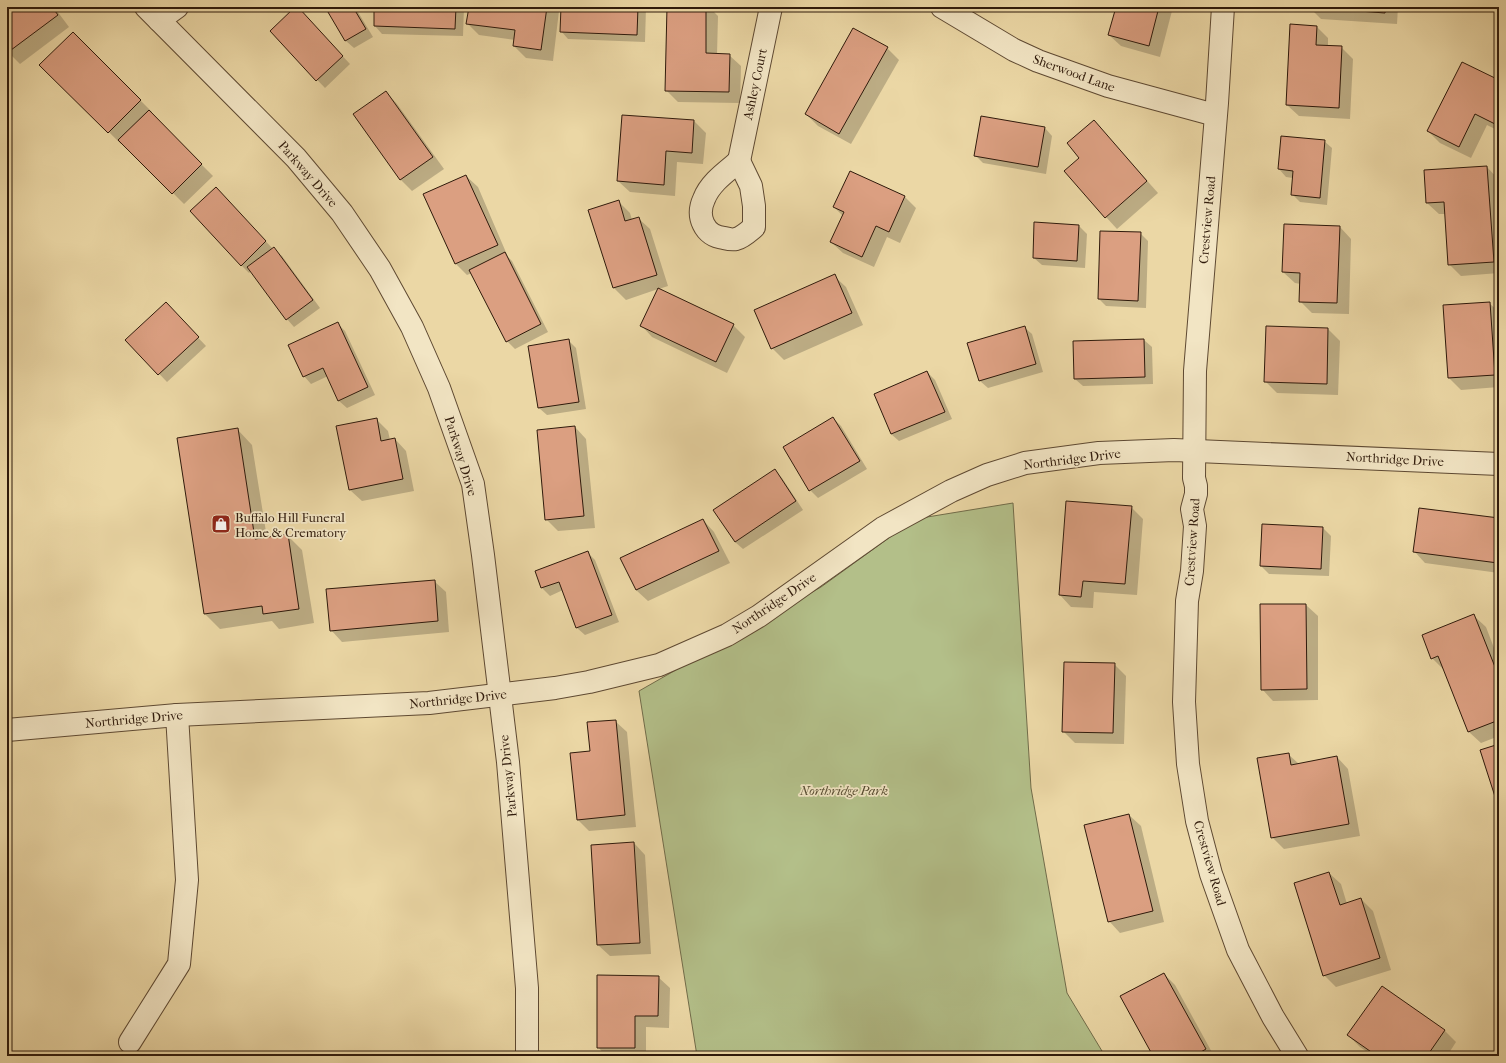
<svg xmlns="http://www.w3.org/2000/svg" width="1506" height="1063" font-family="'IM FELL French Canon',serif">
<rect width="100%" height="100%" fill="#ebd7a5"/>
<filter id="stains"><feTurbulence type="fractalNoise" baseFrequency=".005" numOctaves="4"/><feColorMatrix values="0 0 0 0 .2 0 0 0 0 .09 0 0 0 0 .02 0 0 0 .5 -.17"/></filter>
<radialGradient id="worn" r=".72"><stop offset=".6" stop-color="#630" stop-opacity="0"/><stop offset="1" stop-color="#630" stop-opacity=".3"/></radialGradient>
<polygon fill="#b3bf89" stroke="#716c4a" points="1013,503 1031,788 1067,993 1105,1056 697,1056 639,691 821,587 915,519"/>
<g fill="#0003">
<polygon points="7,7 54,7 69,27 20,64 7,51"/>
<polygon points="326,7 355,7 373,37 354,48 346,41"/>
<polygon points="375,7 464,7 463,36 382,34 375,26"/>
<polygon points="470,7 555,7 559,11 553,61 526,58 514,46 515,40 479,35 467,23"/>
<polygon points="562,7 646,7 645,42 568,39 561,31"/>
<polygon points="668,7 709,7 718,16 717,55 729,55 741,66 740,103 678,102 666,90"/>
<polygon points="1117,7 1173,7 1160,57 1121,46 1109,35"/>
<polygon points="1309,7 1398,7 1397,24 1321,19"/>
<polygon points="304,15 350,64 325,88 271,31"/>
<polygon points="1317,27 1328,38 1328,47 1341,47 1353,59 1350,119 1299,116 1287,105"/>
<polygon points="73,33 152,112 151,114 213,176 184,204 122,142 121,144 41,65"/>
<polygon points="887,48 899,60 851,144 818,126 806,114"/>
<polygon points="1499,81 1499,131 1487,125 1471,158 1440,143 1428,131"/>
<polygon points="386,92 397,104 444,169 412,191 401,180 354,115"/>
<polygon points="623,116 694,121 706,133 703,164 677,162 675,196 630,192 618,181"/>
<polygon points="1094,121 1158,193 1117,229 1106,217 1081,158"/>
<polygon points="1045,128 1052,136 1046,174 983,163 975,155"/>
<polygon points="1324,141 1332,148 1327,205 1300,202 1292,194 1293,178 1286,177 1279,169"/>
<polygon points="1487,167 1498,179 1499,273 1461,276 1449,264 1446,214 1439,214 1427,203"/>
<polygon points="850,172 905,197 916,208 900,243 887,237 874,267 843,253 831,242 843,216 834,207"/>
<polygon points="466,176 478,187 508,257 512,261 548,332 515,349 507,341 472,273 467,275 456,264"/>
<polygon points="223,196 273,249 274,249 282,256 320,308 294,327 287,319 251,271 249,273 241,265"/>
<polygon points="618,201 630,213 632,220 638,218 650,229 668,286 659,289 733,325 745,337 727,373 652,337 641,325 658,289 626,300 614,288 590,210"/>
<polygon points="1079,226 1087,234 1085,268 1042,265 1034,258"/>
<polygon points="1340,227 1351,239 1349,314 1312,313 1300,301 1301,284 1295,283 1283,272"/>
<polygon points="1140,233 1148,241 1146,308 1106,306 1099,299"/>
<polygon points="834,276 846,287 863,325 784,360 772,348"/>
<polygon points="1489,303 1499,312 1499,387 1461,390 1449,378"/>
<polygon points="173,311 206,346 167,382 127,340"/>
<polygon points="337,323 345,331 375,395 347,408 339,401 328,376 311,384 304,376"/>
<polygon points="1024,327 1032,334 1043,372 988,388 980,381"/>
<polygon points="1267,327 1328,329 1340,341 1338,395 1277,393 1265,381"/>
<polygon points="568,340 576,348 586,409 547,415 539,408"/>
<polygon points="1144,340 1152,347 1153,384 1083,386 1075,379 1074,342"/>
<polygon points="927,372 935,380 952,419 899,441 891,434"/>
<polygon points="833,418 841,426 867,469 818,498 810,490"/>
<polygon points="376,419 388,431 390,440 395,439 406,451 414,491 362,501 350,490 337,427"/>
<polygon points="575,427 586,439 595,528 558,531 546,519"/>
<polygon points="237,429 252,445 267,538 287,535 302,550 314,623 279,629 272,621 220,629 205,614"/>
<polygon points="775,471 782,478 803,510 743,549 735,542"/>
<polygon points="1131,507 1143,519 1137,595 1094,592 1093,608 1071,607 1060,595"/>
<polygon points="1420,509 1499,519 1499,573 1425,563 1414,551"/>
<polygon points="703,520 714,532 730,563 648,601 636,590 622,558"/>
<polygon points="1323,528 1331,536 1329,576 1269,574 1261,566"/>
<polygon points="587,552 595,560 619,622 585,635 577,628 563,590 550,596 542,588 536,572"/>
<polygon points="434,581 446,592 449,632 342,642 331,630"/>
<polygon points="1306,605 1318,616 1318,700 1273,701 1262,689"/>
<polygon points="1474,616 1486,627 1499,661 1499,736 1481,743 1469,732 1444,670 1432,658"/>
<polygon points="1114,664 1126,676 1124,744 1075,743 1063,731"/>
<polygon points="615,721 627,732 636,827 589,831 578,820 591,752"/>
<polygon points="1288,754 1299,764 1337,757 1348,769 1360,836 1284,849 1272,837"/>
<polygon points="1129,815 1141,826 1164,922 1120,933 1109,921"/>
<polygon points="634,843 645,855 651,954 610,956 598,945"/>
<polygon points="1329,873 1341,884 1347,904 1361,899 1373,911 1391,970 1336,987 1324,975"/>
<polygon points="1164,974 1175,985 1214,1056 1154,1056"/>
<polygon points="658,977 670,988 669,1028 646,1027 646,1056 606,1056 598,1047"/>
<polygon points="1382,987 1445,1031 1456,1042 1447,1056 1373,1056 1360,1047 1348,1035"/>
</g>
<g fill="#db9f81" stroke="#2f1a0b">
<polygon points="7,7 52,7 58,15 7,53"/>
<polygon points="295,7 298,7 343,56 316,81 270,31"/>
<polygon points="325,7 353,7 366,29 345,41"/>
<polygon points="374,7 456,7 455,29 374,26"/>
<polygon points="469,7 547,7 541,50 513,46 515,30 466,24"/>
<polygon points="561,7 638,7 637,35 560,32"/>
<polygon points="667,7 706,7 706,53 730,54 729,92 665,91"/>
<polygon points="1116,7 1159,7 1149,46 1108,35"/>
<polygon points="1308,7 1386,7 1385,13"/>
<polygon points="1290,24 1317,26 1316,45 1342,46 1339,108 1286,105"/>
<polygon points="853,28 888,47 839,134 805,114"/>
<polygon points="73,32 141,100 108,133 39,65"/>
<polygon points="1462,62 1499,80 1499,126 1475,114 1459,147 1427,131"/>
<polygon points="386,91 433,157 400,180 353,114"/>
<polygon points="149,110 202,164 172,194 118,140"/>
<polygon points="622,115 694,120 692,153 666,151 664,185 617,181"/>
<polygon points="981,116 1045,127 1038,167 974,156"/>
<polygon points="1094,120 1147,181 1105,218 1064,171 1079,158 1067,143"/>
<polygon points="1281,136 1325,140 1320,198 1291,195 1293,171 1278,169"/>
<polygon points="1487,166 1494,262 1448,265 1444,202 1426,203 1424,170"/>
<polygon points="850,171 905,196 889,232 876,226 862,257 830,242 844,212 833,207"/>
<polygon points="466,175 498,245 455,264 423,194"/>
<polygon points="216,187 266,241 241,266 190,211"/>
<polygon points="619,200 625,221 639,217 657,275 613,288 588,210"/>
<polygon points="1034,222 1079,225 1077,261 1033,258"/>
<polygon points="1284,224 1340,226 1337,303 1299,302 1300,273 1282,272"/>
<polygon points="1100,231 1141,232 1138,301 1098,299"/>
<polygon points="274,247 313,300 286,320 247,267"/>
<polygon points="505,252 541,324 506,342 469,270"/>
<polygon points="835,274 852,313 771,349 754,310"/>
<polygon points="658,288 734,324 716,362 640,326"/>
<polygon points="166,302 199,337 158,375 125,340"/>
<polygon points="1490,302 1495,375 1448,378 1443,305"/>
<polygon points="338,322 368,387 338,401 323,368 303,377 288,345"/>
<polygon points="1025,326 1036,364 979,381 967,343"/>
<polygon points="1266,326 1328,328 1327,384 1264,382"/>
<polygon points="569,339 579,402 538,408 528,346"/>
<polygon points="1144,339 1145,377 1074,379 1073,341"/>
<polygon points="927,371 945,412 891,434 874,394"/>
<polygon points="833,417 860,461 809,491 783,447"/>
<polygon points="377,418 381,441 395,438 403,479 349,490 336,426"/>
<polygon points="575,426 584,516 545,520 537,430"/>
<polygon points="238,428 255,539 288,534 299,609 263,614 262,606 204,614 177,438"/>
<polygon points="775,469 796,501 735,542 713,510"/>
<polygon points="1066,501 1132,506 1125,584 1083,581 1081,597 1059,595"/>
<polygon points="1419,508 1499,518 1498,563 1413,552"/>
<polygon points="703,519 719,551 636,590 620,558"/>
<polygon points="1262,524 1323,527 1321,569 1260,566"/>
<polygon points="588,551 612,615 576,628 559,582 541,588 535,571"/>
<polygon points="435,580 438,621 330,631 326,589"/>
<polygon points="1260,604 1306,604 1307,689 1261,690"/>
<polygon points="1474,614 1499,677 1499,720 1468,732 1438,656 1431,659 1422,635"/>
<polygon points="1064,662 1115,663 1113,733 1062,732"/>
<polygon points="616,720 625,815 577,820 570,753 590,751 587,722"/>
<polygon points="1499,744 1499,809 1480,750"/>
<polygon points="1289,753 1291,765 1337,756 1349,824 1271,838 1257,758"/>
<polygon points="1129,814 1153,911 1108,922 1084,825"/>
<polygon points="634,842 640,943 597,945 591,845"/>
<polygon points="1329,872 1340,905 1361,898 1380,958 1323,976 1294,883"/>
<polygon points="1164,973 1206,1049 1194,1056 1153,1056 1120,996"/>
<polygon points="597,975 659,976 658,1016 635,1016 635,1048 597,1048"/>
<polygon points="1382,986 1445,1030 1427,1056 1377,1056 1347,1035"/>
</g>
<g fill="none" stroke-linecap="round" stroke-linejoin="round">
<g stroke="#5e4932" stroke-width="24">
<g id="minor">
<polyline points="146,7 296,158 342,213 380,269 412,327 439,388 473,484 483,555 508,762 527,988 527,1056"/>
<polyline points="942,7 1014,50 1038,61 1108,86 1215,115"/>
<polyline points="1223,7 1217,103 1195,371 1194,478 1196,486 1196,494 1192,509 1195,526 1192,571 1187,601 1184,702 1188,764 1197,821 1211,874 1238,950 1273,1017 1297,1056"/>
<polyline points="159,20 177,7"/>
<path d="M739,161L751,186L754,206V227C748,232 743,237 736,239C732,240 728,239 724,238C704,236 696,216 704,199C710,183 726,172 739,161Z"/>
<polyline points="739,161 771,7"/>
<polyline points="7,730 177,715 429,703 555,688 589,682 659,665 727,635 759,616 883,528 951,491 987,475 1025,463 1099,453 1174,450 1499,464"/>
<polyline points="130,1042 179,964 187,880 177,715"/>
</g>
</g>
<use href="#minor" stroke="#f2e5c4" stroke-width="22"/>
</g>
<defs>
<g id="shop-square" transform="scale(1)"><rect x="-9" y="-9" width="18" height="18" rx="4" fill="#8f2418" stroke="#f2e5c4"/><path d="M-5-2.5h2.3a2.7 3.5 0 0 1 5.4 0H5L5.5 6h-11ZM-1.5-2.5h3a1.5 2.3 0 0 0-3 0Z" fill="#fff"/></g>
</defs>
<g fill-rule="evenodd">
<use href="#shop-square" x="221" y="524"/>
</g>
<g text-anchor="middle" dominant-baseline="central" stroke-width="3.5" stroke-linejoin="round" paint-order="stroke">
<g font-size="13" fill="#2f1a0b" stroke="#f2e5c4">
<text transform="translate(1074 73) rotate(20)">Sherwood Lane</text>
<text transform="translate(755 84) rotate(-78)">Ashley Court</text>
<text transform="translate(308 174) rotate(49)">Parkway Drive</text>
<text transform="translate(1207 220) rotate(-85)">Crestview Road</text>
<text transform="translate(461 456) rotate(73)">Parkway Drive</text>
<text transform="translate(1072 459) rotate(-7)">Northridge Drive</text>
<text transform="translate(1395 459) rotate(3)">Northridge Drive</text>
<text transform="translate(1192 542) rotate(-86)">Crestview Road</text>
<text transform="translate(774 603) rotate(-34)">Northridge Drive</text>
<text transform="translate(458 699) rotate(-6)">Northridge Drive</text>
<text transform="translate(134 719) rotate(-5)">Northridge Drive</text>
<text transform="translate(508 776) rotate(-96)">Parkway Drive</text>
<text transform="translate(1210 863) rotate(74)">Crestview Road</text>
</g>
<g font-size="13" fill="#2f1a0b" stroke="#f2e5c4" text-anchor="start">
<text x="235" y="517">Buffalo Hill Funeral<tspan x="235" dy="15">Home &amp; Crematory</tspan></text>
</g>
<g font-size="13" font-style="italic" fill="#574c31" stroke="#f2e5c4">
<text x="844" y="790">Northridge Park</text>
</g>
</g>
<rect width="1506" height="1063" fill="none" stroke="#ebd7a5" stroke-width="24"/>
<rect x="8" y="8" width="1490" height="1047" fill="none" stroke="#2f1a0b" stroke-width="2"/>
<rect x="12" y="12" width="1482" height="1039" fill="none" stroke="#2f1a0b"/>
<rect width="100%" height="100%" filter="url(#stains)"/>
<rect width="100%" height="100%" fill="url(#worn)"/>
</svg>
